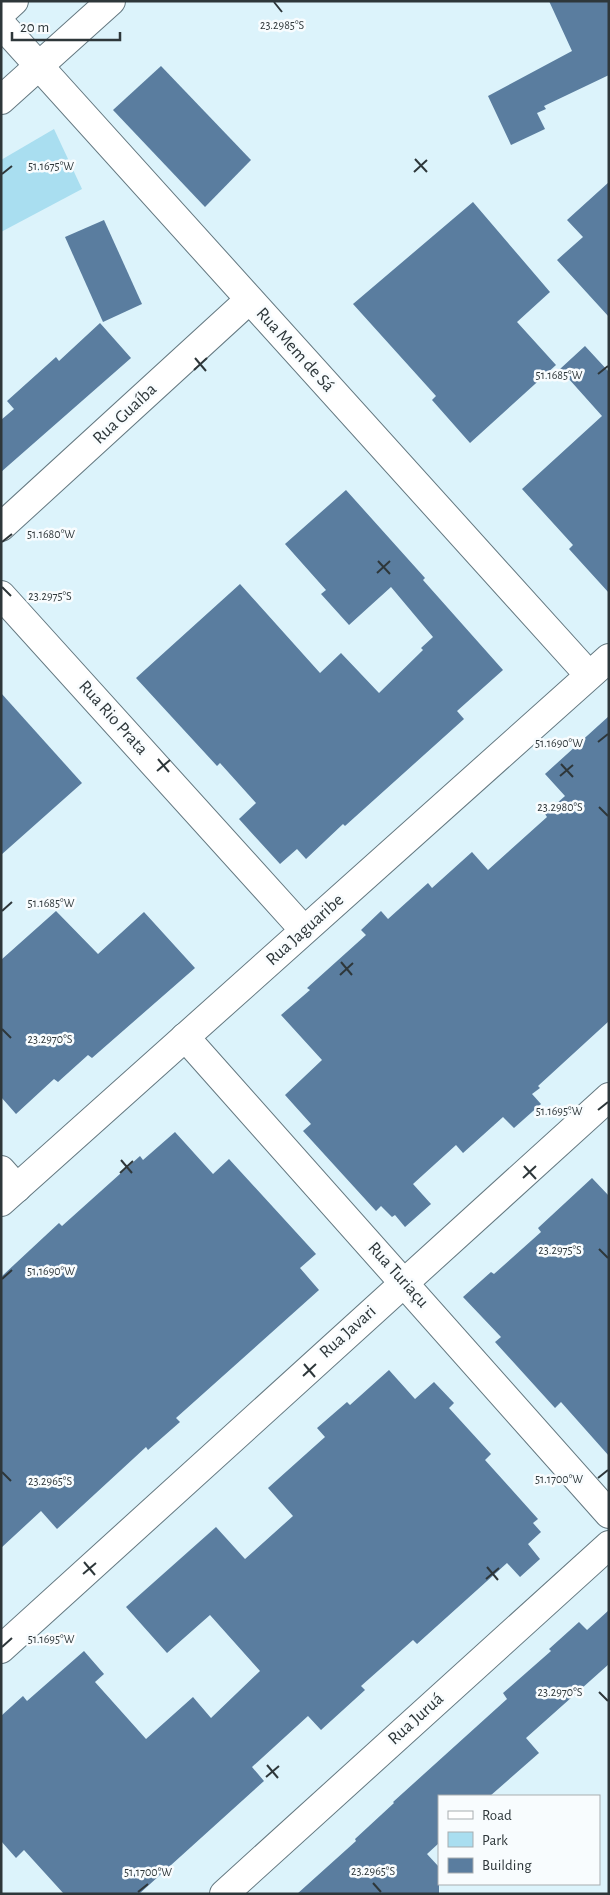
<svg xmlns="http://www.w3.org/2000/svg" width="610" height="1895" font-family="'Alegreya Sans',sans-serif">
<rect width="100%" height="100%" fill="#dcf3fb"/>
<polygon fill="#a9def0" points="54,129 82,189 1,232 1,160"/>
<g fill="#5a7d9f">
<polygon points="549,1 609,1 609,75 544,106 546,109 537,113 545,129 511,145 488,96 572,51"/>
<polygon points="161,66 251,160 205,207 113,110"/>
<polygon points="609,182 609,317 557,260 583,237 567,220"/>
<polygon points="473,202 550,292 517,322 556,365 470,443 432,400 436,396 353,304"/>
<polygon points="104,220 142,304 103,322 65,237"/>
<polygon points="100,323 131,358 1,472 1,420 14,409 7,401 56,357 59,361"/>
<polygon points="585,346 609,372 609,593 569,549 573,545 522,489 602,416 560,369"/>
<polygon points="346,490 425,578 423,580 503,670 457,711 464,719 345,826 343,824 306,859 297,849 280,864 239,819 256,803 220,763 217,766 136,678 240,584 320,673 341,653 379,693 423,650 421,648 433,637 391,587 349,625 321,594 326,590 285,544"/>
<polygon points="1,693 82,783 1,855"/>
<polygon points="609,716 609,1021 538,1086 540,1088 532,1094 541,1104 514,1128 503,1117 463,1153 456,1145 413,1184 431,1204 405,1227 395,1215 392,1217 381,1206 376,1211 303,1131 311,1124 285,1095 322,1060 281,1015 310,990 307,988 366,935 361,930 381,911 388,919 428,883 432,888 472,852 488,870 547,817 545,814 565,796 545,774"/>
<polygon points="56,911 98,954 144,912 195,968 92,1058 88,1055 58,1082 54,1079 16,1114 1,1097 1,960"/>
<polygon points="175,1132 213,1174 229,1159 316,1254 300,1268 319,1290 176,1418 180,1422 148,1450 146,1447 57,1529 41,1511 1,1548 1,1277 59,1223 62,1226 140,1156 143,1160"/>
<polygon points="592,1178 609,1196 609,1456 561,1402 555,1408 495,1342 501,1337 463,1297 491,1272 494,1274 541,1232 538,1228"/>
<polygon points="389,1370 415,1399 434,1382 454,1403 449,1408 491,1454 485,1460 538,1519 533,1523 541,1532 528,1544 540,1559 520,1577 507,1563 417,1644 413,1640 361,1686 365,1690 321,1730 308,1716 252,1767 264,1781 139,1894 64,1894 24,1850 16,1858 1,1841 1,1716 23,1696 27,1701 84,1651 104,1674 95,1682 146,1739 193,1697 211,1718 260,1671 210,1615 167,1653 126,1607 216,1527 245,1559 293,1516 268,1488 325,1437 317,1428 347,1402 350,1405"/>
<polygon points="609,1610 609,1664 526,1738 539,1753 490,1796 439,1796 439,1843 427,1854 439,1867 439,1894 297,1894 356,1841 355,1839 394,1803 393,1802 507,1699 503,1693 551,1651 549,1649 579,1622 587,1630"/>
</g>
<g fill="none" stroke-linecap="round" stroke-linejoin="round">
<g stroke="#647880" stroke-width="30">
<g id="minor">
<polyline points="1,24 589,675"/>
<polyline points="1,527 249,300"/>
<polyline points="1,595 304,930"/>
<polyline points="185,1037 609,1514"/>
<polyline points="1,1170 17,1188"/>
<polyline points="1,1202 609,658"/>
<polyline points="1,1649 609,1097"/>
<polyline points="224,1894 609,1545"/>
</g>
</g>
<g stroke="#647880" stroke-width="30">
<g id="tertiary">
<polyline points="1,13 14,1"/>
<polyline points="1,100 111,1"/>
</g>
</g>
<use href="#minor" stroke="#fff" stroke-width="28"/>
<use href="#tertiary" stroke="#fff" stroke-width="28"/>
</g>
<path fill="none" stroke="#2e373a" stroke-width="2" d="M274,2L282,12M415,159L427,172M414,172L427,160M2,174L12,166M195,358L206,371M194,370L207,358M598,374L608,366M2,542L12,534M378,561L390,574M377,573L390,561M2,587L11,596M598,742L608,734M158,759L169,772M561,764L573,777M157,771L170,760M560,776L573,765M599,807L608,816M2,911L12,902M341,962L352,975M340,975L353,963M2,1029L11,1038M598,1110L608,1102M121,1160L132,1173M524,1166L536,1179M120,1173L133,1161M523,1178L536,1166M599,1249L608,1258M2,1279L12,1270M304,1364L315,1377M303,1376L316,1364M2,1472L11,1481M598,1478L608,1470M84,1562L95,1575M487,1567L498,1580M83,1574L96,1563M486,1579L499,1568M2,1647L12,1638M599,1692L608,1701M267,1765L278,1778M266,1777L279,1766M373,1883L381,1892M138,1892L148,1884"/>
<g text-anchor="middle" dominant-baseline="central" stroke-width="5" stroke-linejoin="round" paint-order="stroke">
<g font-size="18" fill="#2e373a" stroke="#f8fcfe">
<text transform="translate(295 350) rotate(48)">Rua Mem de Sá</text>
<text transform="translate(125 414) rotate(-43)">Rua Guaíba</text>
<text transform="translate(113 718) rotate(48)">Rua Rio Prata</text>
<text transform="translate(305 930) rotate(-42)">Rua Jaguaribe</text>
<text transform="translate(398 1275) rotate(48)">Rua Turiaçu</text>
<text transform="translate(348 1332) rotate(-42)">Rua Javari</text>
<text transform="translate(416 1719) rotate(-42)">Rua Juruá</text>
</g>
</g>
<g font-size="12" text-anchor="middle" fill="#2e373a" stroke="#f8fcfe" stroke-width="5" stroke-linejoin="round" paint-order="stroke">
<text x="282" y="29">23.2985°S</text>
<text x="51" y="170">51.1675°W</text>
<text x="559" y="379">51.1685°W</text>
<text x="51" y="538">51.1680°W</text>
<text x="50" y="600">23.2975°S</text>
<text x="559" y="747">51.1690°W</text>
<text x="560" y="811">23.2980°S</text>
<text x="51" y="907">51.1685°W</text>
<text x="50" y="1043">23.2970°S</text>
<text x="559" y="1115">51.1695°W</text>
<text x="560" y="1254">23.2975°S</text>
<text x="51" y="1275">51.1690°W</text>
<text x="559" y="1483">51.1700°W</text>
<text x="50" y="1485">23.2965°S</text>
<text x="51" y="1643">51.1695°W</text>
<text x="560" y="1696">23.2970°S</text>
<text x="373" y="1875">23.2965°S</text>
<text x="148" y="1876">51.1700°W</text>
</g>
<rect width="610" height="1895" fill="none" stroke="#2e373a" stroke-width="5"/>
<rect x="438" y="1795" width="162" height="90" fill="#f8fcfe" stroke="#a7adb0"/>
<rect x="448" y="1811" width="25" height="8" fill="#ffffff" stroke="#a7adb0"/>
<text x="482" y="1820" font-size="15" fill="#2e373a">Road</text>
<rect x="448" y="1832" width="25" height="15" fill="#a9def0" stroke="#a7adb0"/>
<text x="482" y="1845" font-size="15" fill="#2e373a">Park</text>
<rect x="448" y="1858" width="25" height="15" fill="#5a7d9f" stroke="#a7adb0"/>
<text x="482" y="1870" font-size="15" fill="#2e373a">Building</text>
<path d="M12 32v8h108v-8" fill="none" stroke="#2e373a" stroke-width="2.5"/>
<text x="20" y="32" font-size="15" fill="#2e373a" stroke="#f8fcfe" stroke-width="4" paint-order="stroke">20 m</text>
</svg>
